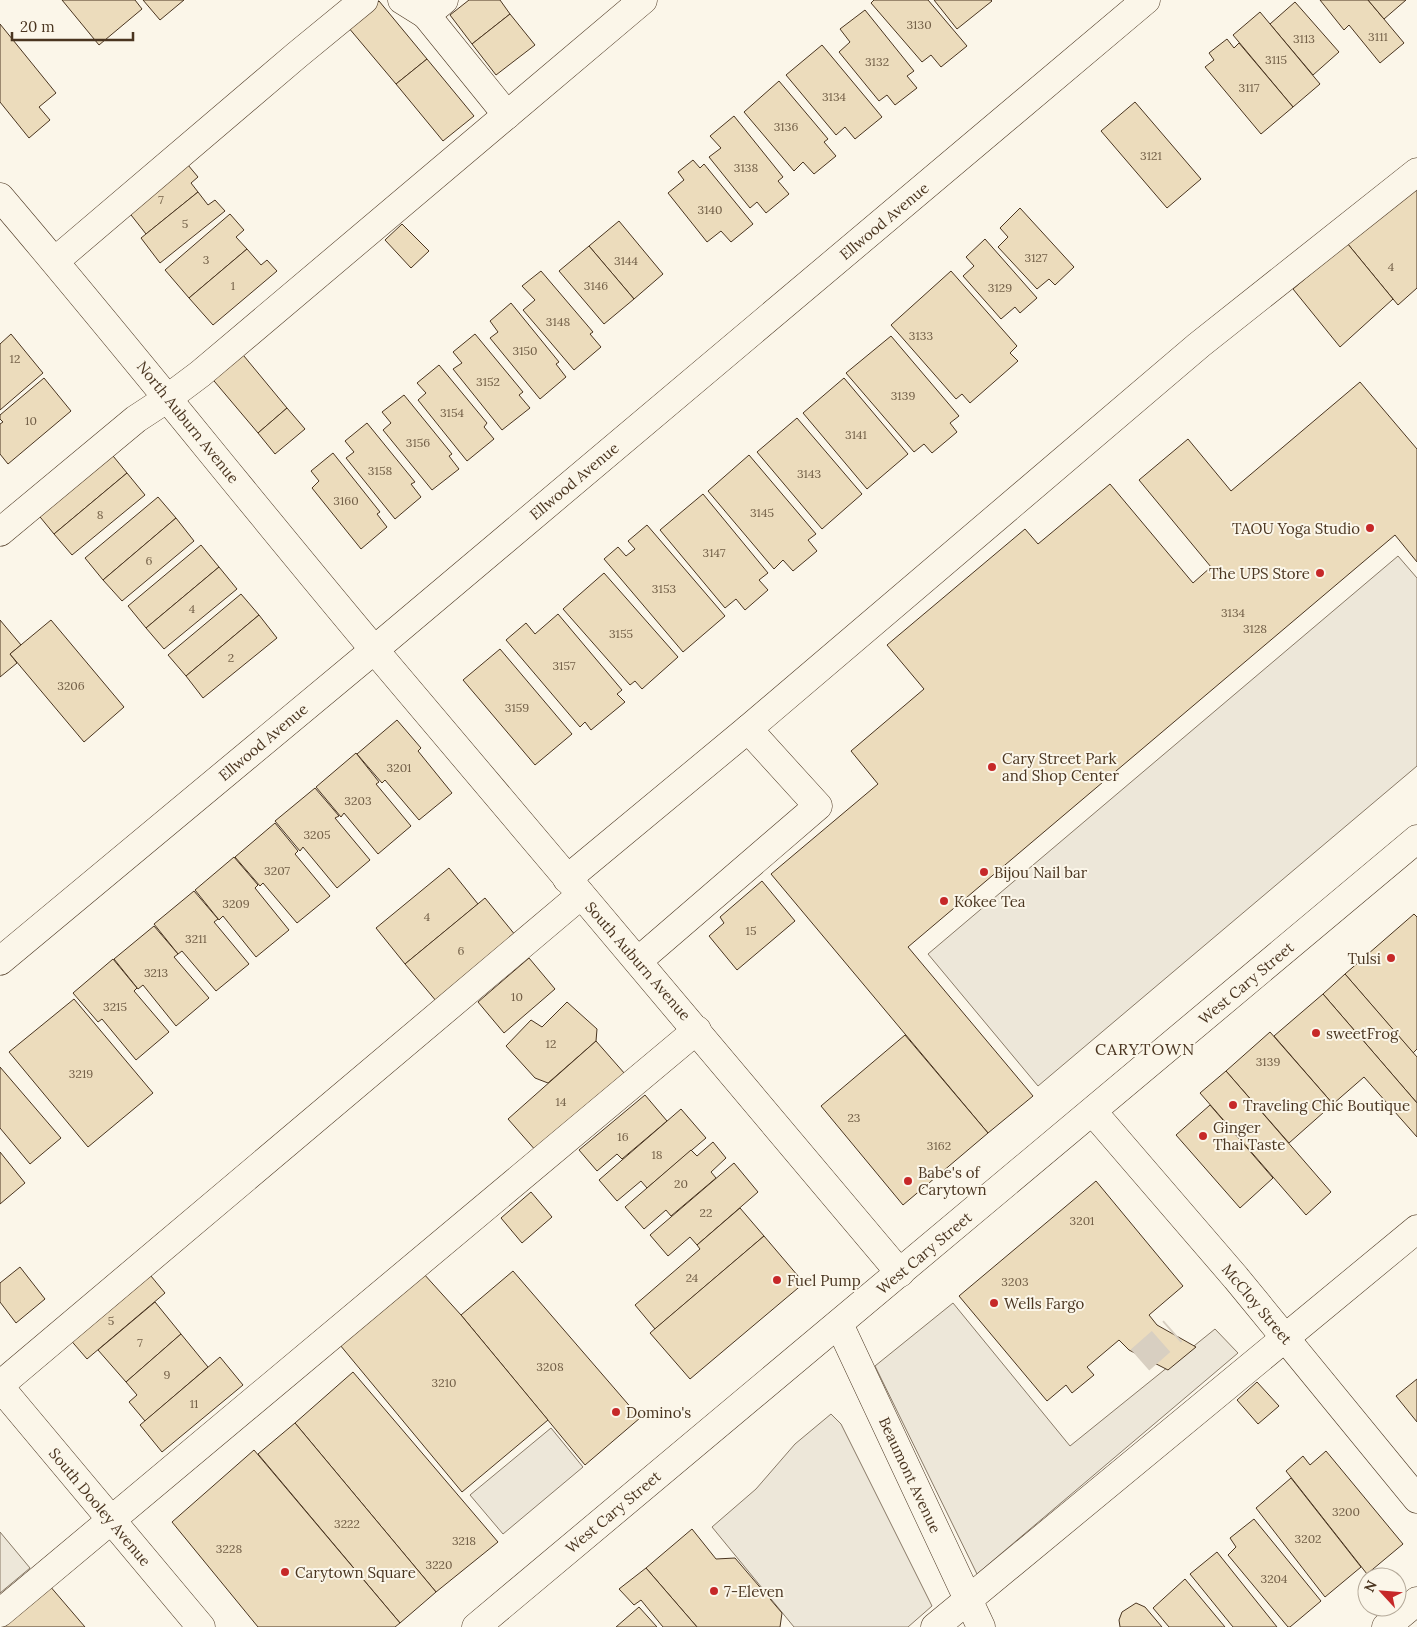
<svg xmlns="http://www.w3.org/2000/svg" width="1417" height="1627" font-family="Lora,serif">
<rect width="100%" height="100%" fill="#fbf6e9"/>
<g fill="#ede7d9" stroke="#887966">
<polygon points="1398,556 1417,578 1417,766 1038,1086 928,954"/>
<polygon points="953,1303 1070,1446 1215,1329 1238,1353 977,1574 875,1366"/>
<polygon points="831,1414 841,1424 932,1606 908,1627 794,1627 712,1527 756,1489 795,1444"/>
<polygon points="551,1428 583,1467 503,1534 470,1495"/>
<polygon points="0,1532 30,1568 0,1593"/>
</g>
<g fill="#ecdcbc" stroke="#4a3520">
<polygon points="62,0 135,0 142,9 99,45"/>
<polygon points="143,0 184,0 160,20"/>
<polygon points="469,0 500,0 510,14 472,44 450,15"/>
<polygon points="874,0 928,0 967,46 941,67 931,55 922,62 871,3"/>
<polygon points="934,0 991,0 992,1 957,29"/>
<polygon points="1320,0 1368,0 1404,43 1380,63 1349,25 1344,30"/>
<polygon points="1368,0 1406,0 1384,19"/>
<polygon points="379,1 427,59 396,84 348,27"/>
<polygon points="1295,2 1339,52 1313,75 1270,24"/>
<polygon points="865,10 914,71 907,76 917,88 895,105 887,95 879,101 839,52 850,42 840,29"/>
<polygon points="1260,12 1320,84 1293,107 1233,35"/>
<polygon points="510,14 535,45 496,75 472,44"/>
<polygon points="0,24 56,93 39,107 50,120 29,138 0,102"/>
<polygon points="1227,39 1234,48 1239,43 1293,107 1261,134 1205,67 1214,60 1209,53"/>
<polygon points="822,45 882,117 855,139 845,127 836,135 786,75"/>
<polygon points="427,59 474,116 443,141 396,84"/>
<polygon points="779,81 828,139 824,142 836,156 814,174 803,162 794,171 744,112"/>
<polygon points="1135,102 1201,179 1167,208 1101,131"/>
<polygon points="734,116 783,177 778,181 789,194 766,213 757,202 750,208 709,157 721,148 710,136"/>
<polygon points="183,159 198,177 191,183 198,192 146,234 124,206"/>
<polygon points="693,160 700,168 704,164 753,224 731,242 721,231 707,242 668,193 684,180 678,172"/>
<polygon points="1417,185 1417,288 1398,305 1347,243"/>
<polygon points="198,192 208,205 215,200 225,211 160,263 141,238"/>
<polygon points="1020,208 1074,267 1055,285 1049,279 1037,289 998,247 1008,237 1000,228"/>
<polygon points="230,214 244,230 236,237 247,249 189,298 165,270"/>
<polygon points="619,221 663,274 634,299 589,246"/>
<polygon points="402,224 429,251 411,268 385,240"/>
<polygon points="985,239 1037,298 1020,313 1015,307 1001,319 963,276 974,266 966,257"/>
<polygon points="1347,243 1393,299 1340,347 1293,289"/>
<polygon points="589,246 634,299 604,324 559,271"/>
<polygon points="247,249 261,265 267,260 277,271 213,325 189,298"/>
<polygon points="541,271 593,332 590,334 601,347 574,370 523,310 535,300 522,286"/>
<polygon points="951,271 1017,346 1010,353 1018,361 970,403 962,394 956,399 891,325"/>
<polygon points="511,303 559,362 556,364 566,377 540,399 490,338 498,332 490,321"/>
<polygon points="11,334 43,373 0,410 0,344"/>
<polygon points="475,334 523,392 519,395 530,408 502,430 453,369 462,363 453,352"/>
<polygon points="891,336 959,416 950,423 957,432 932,453 924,444 914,452 846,373"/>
<polygon points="239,350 287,408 258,433 209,375"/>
<polygon points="439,365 487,423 484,427 494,439 467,461 418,400 426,393 417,383"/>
<polygon points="44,378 71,411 8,464 0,454 0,424 3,422 0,419 0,415"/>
<polygon points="844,378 908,454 867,489 803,413"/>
<polygon points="1360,382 1417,449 1417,562 1395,535 908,947 1033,1096 988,1133 771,874 878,784 851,751 924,689 887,645 1025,529 1038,544 1110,484 1193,583 1211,567 1139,480 1188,439 1231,491"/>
<polygon points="404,395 452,454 449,456 459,469 432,490 383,430 391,423 382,412"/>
<polygon points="287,408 305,429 275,454 258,433"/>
<polygon points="797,418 862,494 822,529 757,452"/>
<polygon points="367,423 415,482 411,484 421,497 395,519 346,458 354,452 345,441"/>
<polygon points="109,451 127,473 54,534 36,512"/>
<polygon points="333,453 380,512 377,514 387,527 361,549 312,488 319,481 311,471"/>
<polygon points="749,455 816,534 808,540 817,551 793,571 783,560 774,569 708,491"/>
<polygon points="127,473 145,495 72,555 54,534"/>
<polygon points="703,494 768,573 759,580 768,590 745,610 736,599 725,608 660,530"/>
<polygon points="158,497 176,518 103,580 85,558"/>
<polygon points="176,518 194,541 122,601 103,580"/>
<polygon points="647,525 725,616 683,652 604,559 618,547 626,556 635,549 628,541"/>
<polygon points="201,545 219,567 146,628 128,606"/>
<polygon points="219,567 237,589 164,649 146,628"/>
<polygon points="604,573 678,657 642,689 635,681 630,685 563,609"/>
<polygon points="241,594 259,615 186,676 168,655"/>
<polygon points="558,614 622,690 617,694 625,702 591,730 585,722 580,727 506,640 526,623 535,634"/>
<polygon points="259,615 277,638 203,698 186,676"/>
<polygon points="0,620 21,645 10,654 17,663 0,677"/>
<polygon points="51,620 124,707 84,742 10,654"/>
<polygon points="500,649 572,734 535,765 463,680"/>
<polygon points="397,720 421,748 418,751 452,793 419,820 385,780 382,783 357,754"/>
<polygon points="356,753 379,782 376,784 411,826 378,854 344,813 341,817 316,787"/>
<polygon points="315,788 339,816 335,818 370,860 337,888 303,847 300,851 275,821"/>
<polygon points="275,823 298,851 295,854 330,896 297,923 263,883 260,886 235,857"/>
<polygon points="234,857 258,885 255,888 289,930 256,957 223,916 219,920 195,890"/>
<polygon points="449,868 478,904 405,964 376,928"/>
<polygon points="762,881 795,921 737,970 709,936 724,923 720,917"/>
<polygon points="194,891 218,919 214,922 249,964 216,991 182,951 178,954 154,924"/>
<polygon points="485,898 516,936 437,1002 405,964"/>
<polygon points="1414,914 1417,917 1417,1049 1413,1053 1345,974"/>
<polygon points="154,926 178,954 174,957 209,998 176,1026 143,985 138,989 114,959"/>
<polygon points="529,958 555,989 504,1033 478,1002"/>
<polygon points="113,959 137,988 134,991 169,1032 136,1060 102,1019 98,1022 73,993"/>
<polygon points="1345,974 1417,1057 1417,1103 1323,994"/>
<polygon points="1323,994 1417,1103 1417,1137 1364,1077 1333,1104 1274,1036"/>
<polygon points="74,999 153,1093 88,1147 9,1052"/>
<polygon points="567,1002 597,1029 596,1041 548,1083 535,1078 506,1046 531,1020 542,1027"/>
<polygon points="1270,1032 1333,1104 1289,1143 1226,1071"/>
<polygon points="905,1035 988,1133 903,1205 821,1106"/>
<polygon points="596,1041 625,1074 537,1152 508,1119"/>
<polygon points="0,1067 61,1138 30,1164 0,1128"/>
<polygon points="1226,1071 1331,1192 1306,1215 1200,1093"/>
<polygon points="645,1095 667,1121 622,1159 617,1154 597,1171 579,1150"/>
<polygon points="1210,1105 1273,1178 1240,1208 1176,1135"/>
<polygon points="681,1109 706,1138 647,1188 641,1181 617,1201 599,1180"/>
<polygon points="713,1142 726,1158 711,1172 716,1178 671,1216 666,1210 644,1229 625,1207 691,1150 697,1156"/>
<polygon points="0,1152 25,1183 0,1204"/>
<polygon points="734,1163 758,1192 697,1245 690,1237 668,1256 650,1235"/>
<polygon points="1096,1181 1183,1286 1149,1315 1157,1325 1196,1347 1168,1370 1129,1350 1119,1340 1087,1367 1094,1375 1072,1393 1066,1385 1047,1401 959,1296"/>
<polygon points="531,1192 552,1217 522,1243 501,1218"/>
<polygon points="740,1208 764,1236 655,1329 635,1305 700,1249 697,1245"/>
<polygon points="764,1236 804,1283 690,1379 650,1333"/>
<polygon points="20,1267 45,1299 16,1323 0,1302 0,1283"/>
<polygon points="146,1270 165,1293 87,1359 68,1337"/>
<polygon points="513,1271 640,1418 585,1465 461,1315"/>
<polygon points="423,1273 461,1315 548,1420 462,1492 340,1345"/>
<polygon points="155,1302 181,1334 126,1382 98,1350"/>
<polygon points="181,1334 208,1367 145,1421 129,1402 137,1395 126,1382"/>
<polygon points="220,1357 243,1385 162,1452 140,1425"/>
<polygon points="353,1372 498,1542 436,1592 295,1423"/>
<polygon points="1417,1379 1417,1422 1396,1396"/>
<polygon points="1257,1382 1279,1406 1258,1424 1237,1400"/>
<polygon points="295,1423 436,1592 400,1623 258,1454"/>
<polygon points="254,1450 400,1623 395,1627 258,1627 172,1522"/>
<polygon points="1326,1451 1403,1544 1367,1574 1286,1471 1303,1456 1310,1465"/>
<polygon points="1291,1478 1361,1567 1325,1597 1256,1508"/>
<polygon points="1254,1519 1321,1601 1290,1627 1288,1627 1228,1555 1236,1547 1230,1538"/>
<polygon points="692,1529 716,1559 735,1558 782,1613 780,1627 697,1627 646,1568"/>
<polygon points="1217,1552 1277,1627 1233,1627 1190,1574"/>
<polygon points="646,1568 697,1627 663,1627 641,1600 634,1605 619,1589"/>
<polygon points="1185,1579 1225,1627 1169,1627 1153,1608"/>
<polygon points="49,1585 85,1627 0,1627"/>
<polygon points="1136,1603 1145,1607 1162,1627 1120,1627 1119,1620 1122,1612"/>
<polygon points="639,1607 657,1627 616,1627"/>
</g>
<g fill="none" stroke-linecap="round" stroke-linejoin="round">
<polyline stroke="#d8cfc1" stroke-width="28" stroke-dasharray="28 14" stroke-linecap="butt" points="1140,1360 1173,1331"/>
<g stroke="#4a3520" stroke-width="29">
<g id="minor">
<polyline points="402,0 426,15 444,0"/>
<polyline points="426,15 507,115"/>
<path d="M0,197C128,347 250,502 377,653C551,860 727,1065 900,1273"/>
<polyline points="55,261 297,55 364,0"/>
<polyline points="0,532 136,419 168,398 200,374 643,0"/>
<polyline points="567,879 748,729 1199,345 1417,172"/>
<polyline points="638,961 818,806 748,729"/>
<polyline points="1093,1112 1236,1278 1417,1499"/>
<polyline points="839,1324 981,1627"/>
<polyline points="0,1385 581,895"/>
<polyline points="0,1387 201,1627"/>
<polyline points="0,1613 697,1030"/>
<polyline points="935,1627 1417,1229"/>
<polyline points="1386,1627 1417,1601"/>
</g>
</g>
<g stroke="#4a3520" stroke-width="29">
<g id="major">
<polyline points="0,961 374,650 1146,0"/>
<polyline points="476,1627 1417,839"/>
</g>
</g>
<use href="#minor" stroke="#fbf6e9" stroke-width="28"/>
<use href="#major" stroke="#fbf6e9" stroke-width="28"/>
</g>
<g fill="#c62828" stroke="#fbf6e9" stroke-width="2">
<circle cx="1370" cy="528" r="5"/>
<circle cx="1320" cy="573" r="5"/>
<circle cx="992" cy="767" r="5"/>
<circle cx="984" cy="872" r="5"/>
<circle cx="944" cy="901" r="5"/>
<circle cx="1391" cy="958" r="5"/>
<circle cx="1316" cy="1033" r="5"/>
<circle cx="1233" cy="1105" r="5"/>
<circle cx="1203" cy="1136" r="5"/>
<circle cx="908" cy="1181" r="5"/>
<circle cx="777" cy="1280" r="5"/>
<circle cx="994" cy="1303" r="5"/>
<circle cx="616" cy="1412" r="5"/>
<circle cx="285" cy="1572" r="5"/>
<circle cx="714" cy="1591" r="5"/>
</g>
<g text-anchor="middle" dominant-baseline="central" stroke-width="4" stroke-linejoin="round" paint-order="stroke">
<g font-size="12" fill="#725f47">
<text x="919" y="24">3130</text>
<text x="1378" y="36">3111</text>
<text x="1304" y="38">3113</text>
<text x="1276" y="59">3115</text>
<text x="877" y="61">3132</text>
<text x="1249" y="87">3117</text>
<text x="834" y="96">3134</text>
<text x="786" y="126">3136</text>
<text x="1151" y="155">3121</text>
<text x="746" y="167">3138</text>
<text x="161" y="199">7</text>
<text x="710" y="209">3140</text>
<text x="185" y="223">5</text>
<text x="1036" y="257">3127</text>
<text x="206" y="259">3</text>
<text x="626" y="260">3144</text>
<text x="1391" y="266">4</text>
<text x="233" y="285">1</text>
<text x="596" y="285">3146</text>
<text x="1000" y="287">3129</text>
<text x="558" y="321">3148</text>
<text x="921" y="335">3133</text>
<text x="525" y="350">3150</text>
<text x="15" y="358">12</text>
<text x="488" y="381">3152</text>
<text x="903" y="395">3139</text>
<text x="452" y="412">3154</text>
<text x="31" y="420">10</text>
<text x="856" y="434">3141</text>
<text x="418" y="442">3156</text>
<text x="380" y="470">3158</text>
<text x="809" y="473">3143</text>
<text x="346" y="500">3160</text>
<text x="762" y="512">3145</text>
<text x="100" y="514">8</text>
<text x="714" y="552">3147</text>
<text x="149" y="560">6</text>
<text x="664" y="588">3153</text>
<text x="192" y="608">4</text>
<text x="1233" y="612">3134</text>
<text x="1255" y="628">3128</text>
<text x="621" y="633">3155</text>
<text x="231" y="657">2</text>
<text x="564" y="665">3157</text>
<text x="71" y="685">3206</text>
<text x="517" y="707">3159</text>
<text x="399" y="767">3201</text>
<text x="358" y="800">3203</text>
<text x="317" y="834">3205</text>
<text x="277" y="870">3207</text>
<text x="236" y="903">3209</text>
<text x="427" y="916">4</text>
<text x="751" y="930">15</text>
<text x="196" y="938">3211</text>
<text x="461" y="950">6</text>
<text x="156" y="972">3213</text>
<text x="517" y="996">10</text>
<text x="115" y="1006">3215</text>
<text x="551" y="1043">12</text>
<text x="1268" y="1061">3139</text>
<text x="81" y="1073">3219</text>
<text x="561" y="1101">14</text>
<text x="854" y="1117">23</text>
<text x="623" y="1136">16</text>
<text x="939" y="1145">3162</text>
<text x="657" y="1154">18</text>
<text x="681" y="1183">20</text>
<text x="706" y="1212">22</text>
<text x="1082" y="1220">3201</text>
<text x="692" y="1277">24</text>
<text x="1015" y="1281">3203</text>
<text x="111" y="1320">5</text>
<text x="140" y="1342">7</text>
<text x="550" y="1366">3208</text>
<text x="167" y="1374">9</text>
<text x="444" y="1382">3210</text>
<text x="194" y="1403">11</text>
<text x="1346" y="1511">3200</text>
<text x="347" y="1523">3222</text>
<text x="1308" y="1538">3202</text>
<text x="464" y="1540">3218</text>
<text x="229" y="1548">3228</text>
<text x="439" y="1564">3220</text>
<text x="1274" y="1578">3204</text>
</g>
<g font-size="15" fill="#4a3520" stroke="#fbf6e9">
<text transform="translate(884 221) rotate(-40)">Ellwood Avenue</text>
<text transform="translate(188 422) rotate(51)">North Auburn Avenue</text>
<text transform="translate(574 481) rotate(-40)">Ellwood Avenue</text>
<text transform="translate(263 742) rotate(-40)">Ellwood Avenue</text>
<text transform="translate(638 961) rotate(49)">South Auburn Avenue</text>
<text transform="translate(1246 983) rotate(-40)">West Cary Street</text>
<text transform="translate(924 1253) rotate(-40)">West Cary Street</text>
<text transform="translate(1257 1304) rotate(50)">McCloy Street</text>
<text transform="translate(910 1475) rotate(65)">Beaumont Avenue</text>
<text transform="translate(100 1507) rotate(50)">South Dooley Avenue</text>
<text transform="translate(613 1512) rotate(-40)">West Cary Street</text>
</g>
<g font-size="15" fill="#4a3520" stroke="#fbf6e9" text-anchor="start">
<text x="1360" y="528" text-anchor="end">TAOU Yoga Studio</text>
<text x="1310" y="573" text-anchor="end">The UPS Store</text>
<text x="1002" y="758">Cary Street Park<tspan x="1002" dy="17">and Shop Center</tspan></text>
<text x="994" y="872">Bijou Nail bar</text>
<text x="954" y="901">Kokee Tea</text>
<text x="1381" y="958" text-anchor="end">Tulsi</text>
<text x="1326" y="1033">sweetFrog</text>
<text x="1243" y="1105">Traveling Chic Boutique</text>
<text x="1213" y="1127">Ginger<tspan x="1213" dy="17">Thai Taste</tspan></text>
<text x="918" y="1172">Babe's of<tspan x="918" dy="17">Carytown</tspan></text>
<text x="787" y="1280">Fuel Pump</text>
<text x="1004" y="1303">Wells Fargo</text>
<text x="626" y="1412">Domino's</text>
<text x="295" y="1572">Carytown Square</text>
<text x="724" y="1591">7-Eleven</text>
</g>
<g font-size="16" letter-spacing="1" fill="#4a3520" stroke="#fbf6e9">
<text x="1145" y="1049">CARYTOWN</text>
</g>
</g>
<g transform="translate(1382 1592) rotate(296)"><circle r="24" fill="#fbf6e9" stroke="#b4a999"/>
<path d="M0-4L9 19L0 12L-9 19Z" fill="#c62828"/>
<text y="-8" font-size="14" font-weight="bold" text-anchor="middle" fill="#4a3520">N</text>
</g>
<path d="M12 32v8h121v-8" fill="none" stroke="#4a3520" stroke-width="2.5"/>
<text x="20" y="32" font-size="15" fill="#4a3520" stroke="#fbf6e9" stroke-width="4" paint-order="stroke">20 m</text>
</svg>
